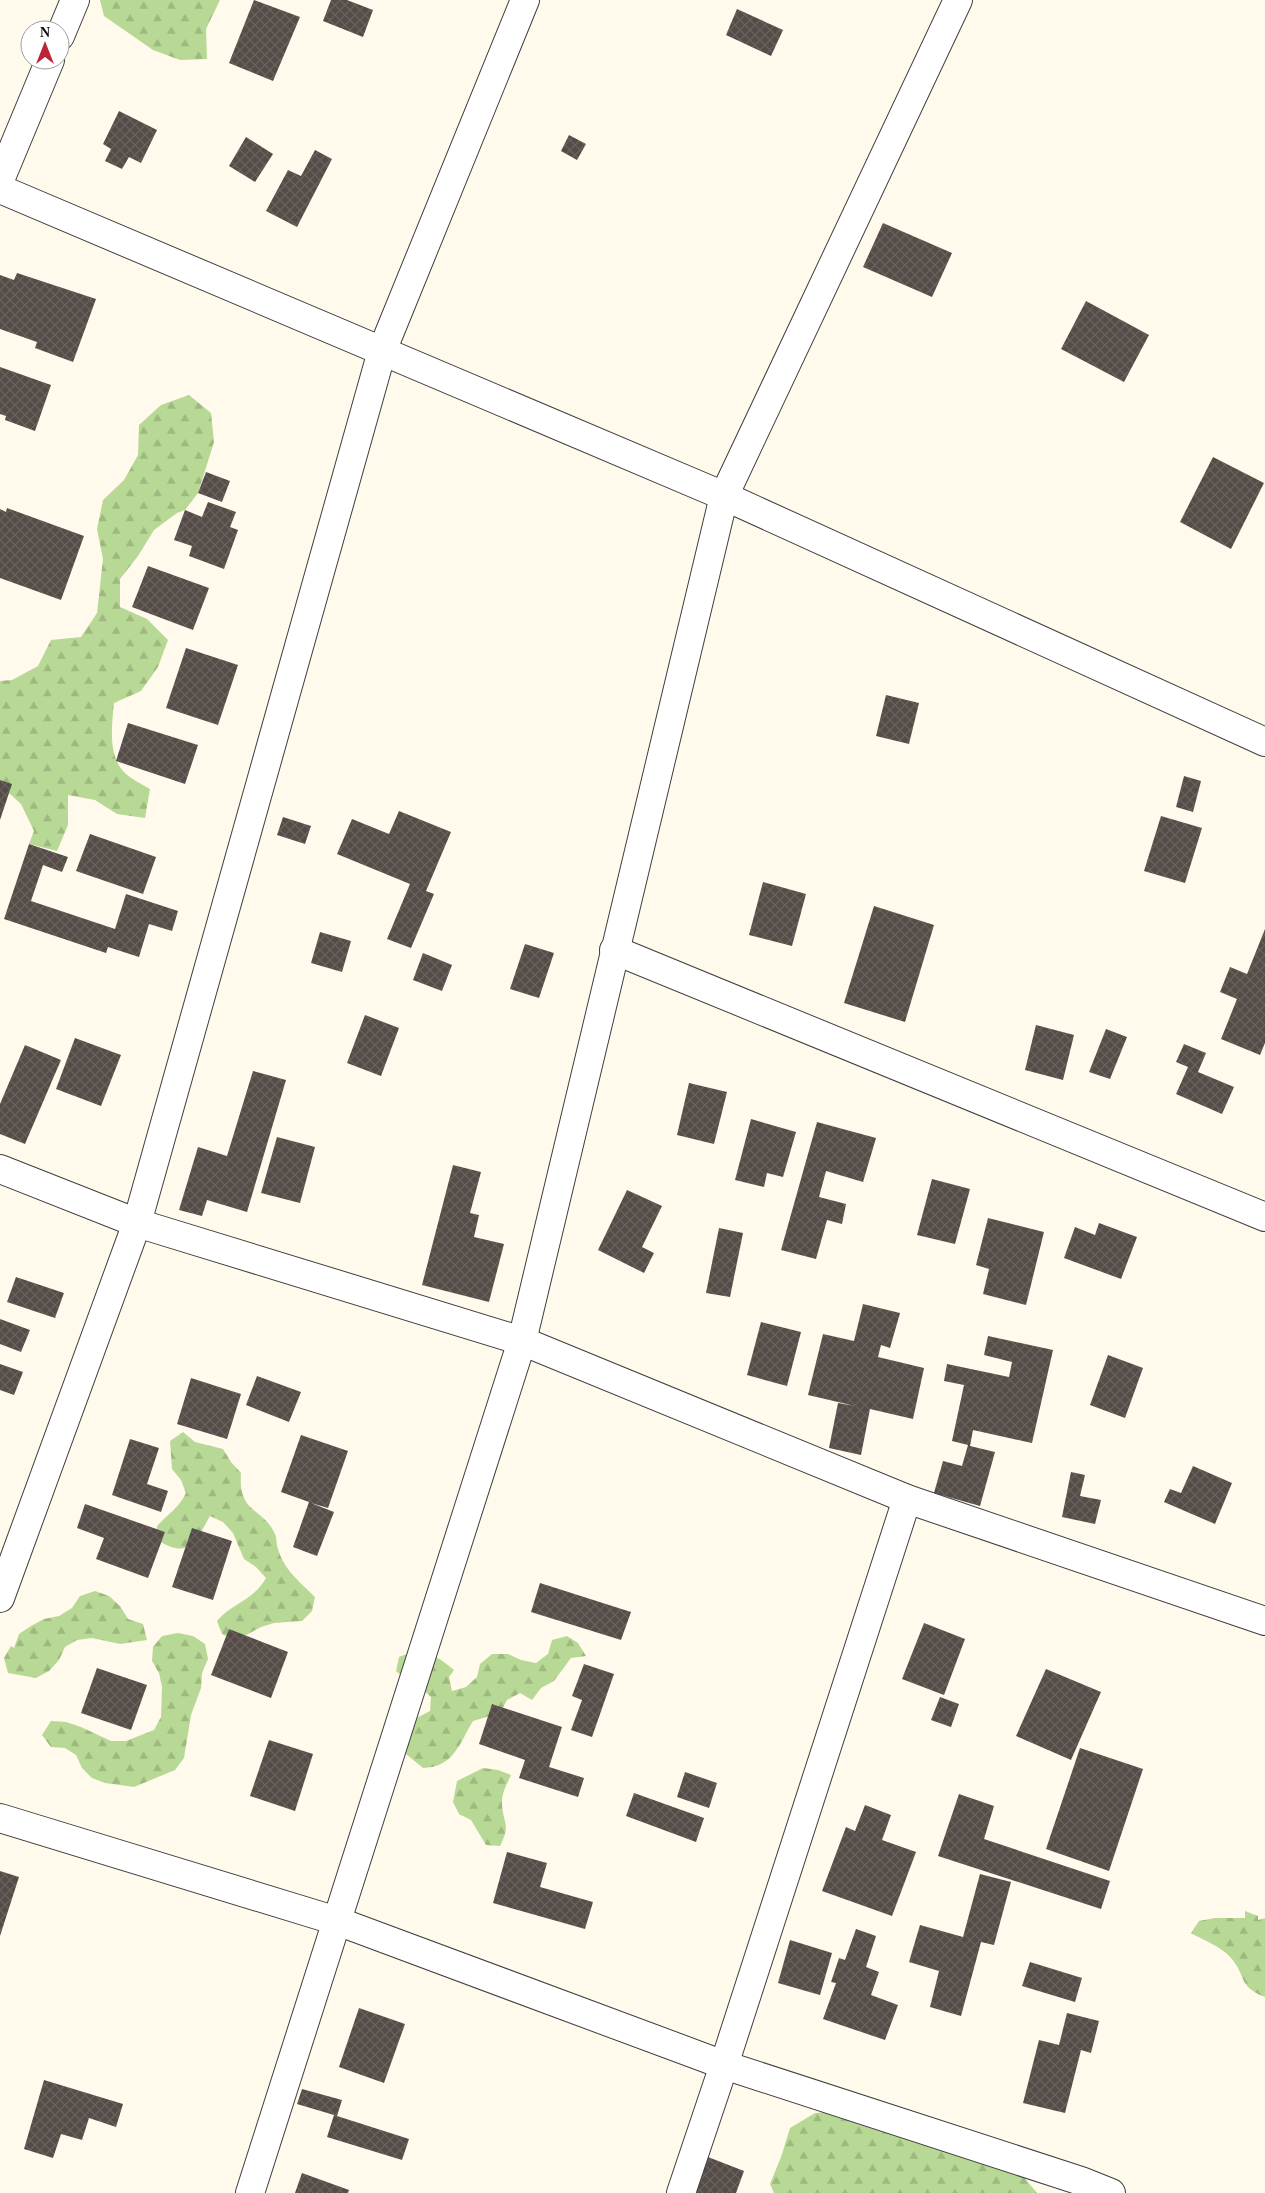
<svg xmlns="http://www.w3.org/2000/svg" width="1265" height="2193" font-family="'Times New Roman',serif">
<defs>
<pattern id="forest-firs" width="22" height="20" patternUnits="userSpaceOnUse" patternTransform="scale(1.25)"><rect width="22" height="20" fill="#b8d995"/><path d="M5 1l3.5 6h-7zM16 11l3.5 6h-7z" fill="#9db97f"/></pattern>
<pattern id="building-cross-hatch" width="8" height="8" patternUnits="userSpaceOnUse" patternTransform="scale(1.25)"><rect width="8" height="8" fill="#554c48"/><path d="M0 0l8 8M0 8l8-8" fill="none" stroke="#68615e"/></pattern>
</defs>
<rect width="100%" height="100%" fill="#fffaeb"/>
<g fill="url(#forest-firs)">
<polygon points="100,0 220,0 206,29 207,59 180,60 153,50 104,16"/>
<path d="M189,395L211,413L214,442L198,493L185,510L177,513L154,530L138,556L120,579V607L147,619L168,640L158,667L141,691L114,703C112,725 107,757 126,774C133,780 142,784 150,789L145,818L117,814L95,800L68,795V825L57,851L29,844L34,831L21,804L0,785V681L12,680L38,666L51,640L81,637L97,613L103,559L97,529L103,500L124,480L138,455L139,425L161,405Z"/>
<path d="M183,1432L195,1442L223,1449L231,1462L241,1473C238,1514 263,1507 275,1534C277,1538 276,1544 278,1549C284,1570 300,1582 315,1597L312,1611L302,1621L274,1623L261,1627L235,1641L222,1634L217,1621C233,1602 253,1601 266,1578L256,1567L244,1559L233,1533L223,1522L210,1516C195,1542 190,1560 157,1540V1526C169,1513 178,1509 186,1493L181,1480L172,1469L170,1441Z"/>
<polygon points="95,1591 109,1596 120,1606 128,1619 143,1624 147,1640 120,1644 92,1638 77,1640 65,1647 59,1660 49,1671 36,1678 8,1673 4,1658 11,1646 14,1648 19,1634 31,1626 44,1619 59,1616 72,1608 80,1596"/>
<polygon points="178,1633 193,1636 205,1644 208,1659 202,1673 201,1688 191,1715 184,1758 175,1770 134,1787 105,1783 92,1778 82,1768 76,1755 65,1748 51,1747 42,1735 51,1721 66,1722 81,1727 111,1741 126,1741 154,1730 161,1717 162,1687 159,1673 152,1661 153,1647 162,1636"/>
<path d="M567,1636L578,1643L586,1656L571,1658L554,1681L541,1688L532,1700L520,1693L507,1700L500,1713L473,1721C459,1744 454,1767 423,1768L401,1750L403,1725L430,1711L431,1697C420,1686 407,1682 396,1671L399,1657C424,1647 434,1654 454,1670L449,1677L452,1691L466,1687L477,1677L480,1664L492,1654H508L521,1660L536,1663L548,1654L552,1640Z"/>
<path d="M483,1768L498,1770L511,1775C507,1784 502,1792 502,1802C502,1823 512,1823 500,1846L486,1845L471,1820L459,1814L453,1802L457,1781Z"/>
<path d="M1245,1911L1258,1916V1920L1265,1918V1997C1237,1986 1247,1976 1231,1958C1222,1947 1203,1940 1191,1933L1199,1921L1215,1918H1245Z"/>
<polygon points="844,2111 1016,2168 1037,2193 774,2193 770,2184 781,2157 790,2128 815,2113"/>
</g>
<g fill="url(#building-cross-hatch)">
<polygon points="254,0 300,17 273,81 229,63"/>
<polygon points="331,0 347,0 373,10 363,37 323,21"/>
<polygon points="737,9 783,30 771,56 726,35"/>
<polygon points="119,111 157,130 141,163 129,157 122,169 105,161 111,149 103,144"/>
<polygon points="569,135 586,144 577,160 561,151"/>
<polygon points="246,137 273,154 255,182 229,166"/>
<polygon points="315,150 332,159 297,227 266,211 288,170 301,176"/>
<polygon points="883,223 952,253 932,297 863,267"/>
<polygon points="17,273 96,299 73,362 35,348 37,342 0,329 0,275 14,280"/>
<polygon points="1086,301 1149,335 1124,382 1061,349"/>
<polygon points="0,367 51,385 35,431 5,420 6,416 0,414"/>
<polygon points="1213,457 1264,483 1231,549 1180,522"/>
<polygon points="206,472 230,481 222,502 198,493"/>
<polygon points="208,502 236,512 230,527 238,530 224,569 189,556 192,546 174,540 185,510 202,517"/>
<polygon points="7,508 84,536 61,600 0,578 0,509 6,512"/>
<polygon points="148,566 209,588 193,630 132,607"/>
<polygon points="186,648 238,665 218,725 166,708"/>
<polygon points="886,695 919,703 909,744 876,736"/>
<polygon points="128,723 198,745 185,784 116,761"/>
<polygon points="1184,776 1201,781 1193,812 1176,807"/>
<polygon points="0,780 12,784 0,820"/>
<polygon points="399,811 451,832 426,891 434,894 411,948 387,939 410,884 337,854 352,819 389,834"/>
<polygon points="1161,816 1202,828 1185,883 1144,871"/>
<polygon points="283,817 311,826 305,844 277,835"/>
<polygon points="90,834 156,857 143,894 76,871"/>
<polygon points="29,844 68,857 62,872 43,865 31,901 115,929 126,894 178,911 172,931 149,924 139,957 108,947 106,953 4,919"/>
<polygon points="763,882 806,894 792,946 749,935"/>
<polygon points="874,906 934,925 905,1022 844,1003"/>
<polygon points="1265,929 1265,1043 1260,1055 1221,1039 1237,999 1220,992 1230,967 1247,974"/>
<polygon points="320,932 351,941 342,972 311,963"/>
<polygon points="525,944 554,953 539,998 510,989"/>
<polygon points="423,953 452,965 442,991 413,980"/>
<polygon points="365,1015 399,1028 381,1076 347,1063"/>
<polygon points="1036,1025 1074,1035 1063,1080 1025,1070"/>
<polygon points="1106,1029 1127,1037 1110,1079 1089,1072"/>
<polygon points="75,1038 121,1055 101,1106 56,1089"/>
<polygon points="1184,1044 1206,1053 1198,1072 1234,1087 1222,1114 1176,1094 1188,1067 1176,1062"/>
<polygon points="25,1045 61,1060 25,1144 0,1134 0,1104"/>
<polygon points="253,1071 286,1080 247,1212 207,1200 202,1216 179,1210 198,1147 227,1156"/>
<polygon points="689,1083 727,1092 714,1144 677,1135"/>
<polygon points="751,1119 796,1132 783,1177 767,1173 764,1187 735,1180"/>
<polygon points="817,1122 876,1138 863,1182 826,1171 819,1197 846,1204 842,1224 827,1220 816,1259 781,1250"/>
<polygon points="277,1137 315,1147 300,1203 261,1193"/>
<polygon points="453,1165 481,1172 470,1213 479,1215 474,1237 504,1244 489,1302 422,1285"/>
<polygon points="932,1179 970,1189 955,1244 917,1235"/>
<polygon points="627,1190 662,1206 642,1247 654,1253 644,1273 598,1250"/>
<polygon points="988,1218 1044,1232 1026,1305 983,1294 989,1269 976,1265"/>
<polygon points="1099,1223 1137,1237 1121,1279 1064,1258 1075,1227 1095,1235"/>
<polygon points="719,1228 743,1233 730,1297 706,1293"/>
<polygon points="16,1277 64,1293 55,1318 7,1302"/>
<polygon points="863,1304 900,1313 890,1348 881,1345 878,1357 924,1368 913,1419 870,1409 861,1455 829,1448 838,1403 855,1406 808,1395 823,1334 854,1341"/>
<polygon points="0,1319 30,1330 21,1352 0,1344"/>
<polygon points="761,1322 801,1332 787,1386 747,1375"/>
<polygon points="988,1336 1053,1350 1032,1443 973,1430 970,1446 995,1452 980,1506 934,1493 943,1461 962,1466 968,1445 952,1441 964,1385 944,1381 947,1364 1009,1377 1012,1362 984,1355"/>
<polygon points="1108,1355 1143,1368 1125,1418 1090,1405"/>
<polygon points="0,1364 23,1372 14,1395 0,1390"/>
<polygon points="257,1376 301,1392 289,1422 246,1405"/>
<polygon points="191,1378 241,1394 227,1439 177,1424"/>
<polygon points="301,1435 348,1451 328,1508 311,1503 334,1512 317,1556 293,1547 309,1502 281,1492"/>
<polygon points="130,1439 159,1448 147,1484 168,1491 161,1512 112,1495"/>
<polygon points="1193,1466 1232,1483 1215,1524 1164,1502 1170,1489 1181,1493"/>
<polygon points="1071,1472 1085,1475 1080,1496 1101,1500 1095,1524 1062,1517"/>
<polygon points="85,1504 165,1532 148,1578 96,1559 104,1538 77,1528"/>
<polygon points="192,1528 232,1541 213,1600 172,1587"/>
<polygon points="540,1583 631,1612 621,1640 531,1612"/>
<polygon points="924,1623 965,1639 944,1695 902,1679"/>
<polygon points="229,1629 288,1652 271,1698 211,1675"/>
<polygon points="584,1664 614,1674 592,1737 571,1730 582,1700 572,1696"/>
<polygon points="97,1668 147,1685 131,1730 81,1713"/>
<polygon points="1046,1669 1101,1692 1071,1760 1016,1736"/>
<polygon points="940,1697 959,1704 951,1727 931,1720"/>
<polygon points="492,1704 562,1727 549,1767 584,1778 578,1797 519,1778 525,1760 479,1744"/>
<polygon points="269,1740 313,1754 295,1811 250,1796"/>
<polygon points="1080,1748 1143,1769 1109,1871 1046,1849"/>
<polygon points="685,1772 717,1783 709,1808 677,1797"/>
<polygon points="634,1793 704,1818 696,1842 626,1816"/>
<polygon points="959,1794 994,1806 984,1839 1110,1881 1101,1909 938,1856"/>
<polygon points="865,1805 891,1815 882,1840 916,1852 892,1916 822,1891 846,1827 855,1831"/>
<polygon points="507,1852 547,1863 540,1887 593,1902 585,1929 493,1903"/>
<polygon points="0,1871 19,1877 0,1936"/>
<polygon points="980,1874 1011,1882 994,1945 981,1942 961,2016 930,2007 939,1971 909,1962 920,1925 963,1937"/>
<polygon points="856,1929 876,1936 866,1967 879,1972 871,1995 898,2005 885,2040 823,2019 836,1983 831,1982 839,1958 845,1960"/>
<polygon points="790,1940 832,1953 820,1995 778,1983"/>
<polygon points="1030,1962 1082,1978 1075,2002 1022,1986"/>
<polygon points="359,2008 405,2024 384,2083 339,2067"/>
<polygon points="1067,2013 1099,2021 1091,2053 1081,2050 1065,2113 1023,2103 1039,2040 1059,2045"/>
<polygon points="44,2080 123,2104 116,2127 89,2118 82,2140 61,2134 53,2158 24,2149"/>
<polygon points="302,2089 342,2100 337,2116 409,2139 402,2160 327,2137 334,2115 297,2104"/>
<polygon points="708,2157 744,2171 736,2193 695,2193"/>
<polygon points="302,2173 349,2190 348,2193 295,2193"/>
</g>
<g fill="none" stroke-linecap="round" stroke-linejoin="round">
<g stroke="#3f3f3f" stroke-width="30">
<g id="street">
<polyline points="60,36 75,0"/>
<polyline points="0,180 50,60"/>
<polyline points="0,189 724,496 1265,742"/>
<polyline points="614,950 1265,1217"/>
<polyline points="0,1169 137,1223 522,1341 907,1499 1265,1621"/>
<polyline points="0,1598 137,1223 382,351 525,0"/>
<polyline points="0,1818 337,1921 724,2065 1081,2181 1111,2193"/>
<polyline points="250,2193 522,1341 724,496 958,0"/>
<polyline points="681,2193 724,2065 907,1499"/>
</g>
</g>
<use href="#street" stroke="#fff" stroke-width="28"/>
</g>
<g transform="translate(45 45)"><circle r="24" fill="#ffffff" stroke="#9e9e9e"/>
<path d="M0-4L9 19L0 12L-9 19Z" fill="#bb2536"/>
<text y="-8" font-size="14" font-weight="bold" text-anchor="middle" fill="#0c0c0c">N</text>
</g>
</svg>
